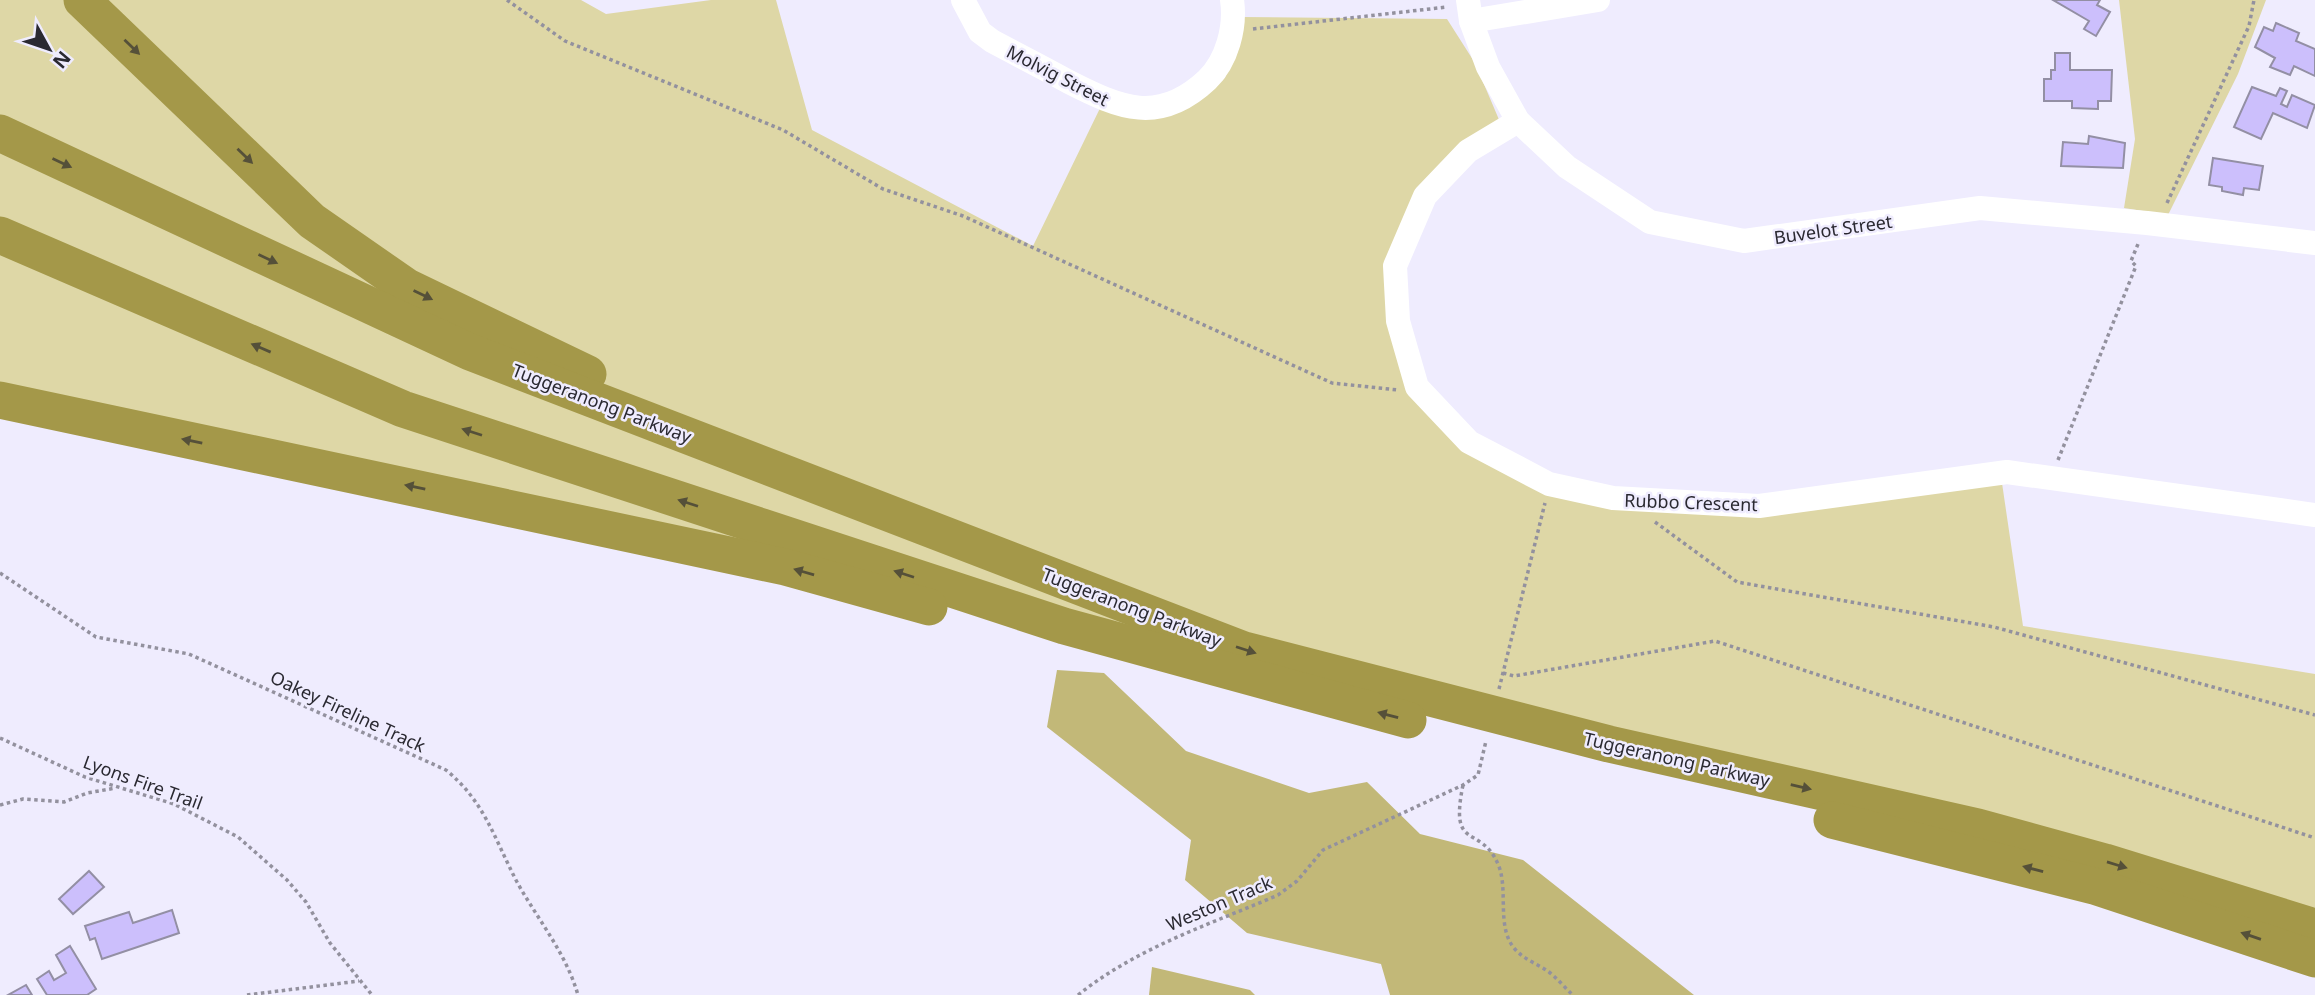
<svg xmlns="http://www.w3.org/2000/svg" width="2315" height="995" font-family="'Noto Sans',sans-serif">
<rect width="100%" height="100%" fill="#efecfe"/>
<g fill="#ded7a6">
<polygon points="0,0 581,0 606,14 711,0 776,0 812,130 1033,246 1104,100 1176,103 1225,78 1240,17 1447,19 1475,63 1500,122 1421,194 1392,323 1466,445 1614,508 2002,483 2023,626 2315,674 2315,926 2154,865 968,609 0,395"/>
<polygon points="2119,0 2266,0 2238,74 2168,215 2124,208 2135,139"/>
</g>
<g fill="#c2b878">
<polygon points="1057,670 1104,673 1186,751 1309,793 1367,782 1420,834 1523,860 1694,995 1390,995 1381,964 1247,933 1185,880 1191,840 1047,727"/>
<polygon points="1152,967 1250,990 1255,995 1149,995"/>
</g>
<g fill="#ccbffc" stroke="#938fa4" stroke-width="2">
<polygon points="2053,0 2100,0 2097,5 2110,12 2096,36 2084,29 2089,21"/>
<polygon points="2276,23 2299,33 2296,41 2315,49 2315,76 2294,66 2290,75 2270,67 2275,58 2255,47 2264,27 2273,31"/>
<polygon points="2055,53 2070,53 2070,70 2112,70 2111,101 2098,101 2098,109 2072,108 2072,101 2044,101 2044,79 2051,79 2051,70 2055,70"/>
<polygon points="2252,87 2276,96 2280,88 2287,91 2281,104 2287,107 2292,95 2315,105 2307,128 2273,113 2261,139 2234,127"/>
<polygon points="2089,136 2125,143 2123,168 2061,166 2063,142 2088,144"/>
<polygon points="2213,158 2263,166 2259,190 2244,188 2243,195 2222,191 2222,187 2209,185"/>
<polygon points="89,871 104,887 73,914 59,899"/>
<polygon points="172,910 179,933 102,959 95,938 90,940 85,926 129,912 133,923"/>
<polygon points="70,946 96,989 87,995 47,995 37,979 49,971 54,980 66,973 56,955"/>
<polygon points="26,985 32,995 8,995"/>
</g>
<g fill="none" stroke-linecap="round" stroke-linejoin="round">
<g stroke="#93919e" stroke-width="3.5" stroke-dasharray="3.5 3.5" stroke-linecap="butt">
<polyline points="507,0 565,41 783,130 883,189 963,216 1332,383 1398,390"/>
<polyline points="1253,29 1447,7"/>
<polyline points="2167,203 2249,26 2254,0"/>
<polyline points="2058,460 2136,266 2131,261 2138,244"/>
<polyline points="1655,522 1737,582 1994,627 2315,715"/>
<path d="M0,573L96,637L189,654L446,770C485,802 494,838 517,882C538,920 566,953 578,995"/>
<polyline points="1503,673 1514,676 1715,641 2315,838"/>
<polyline points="1499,689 1545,503"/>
<polyline points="0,738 85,777 174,804 238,837 287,880 306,902 330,943 372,995"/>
<path d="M1463,785C1449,853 1480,823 1498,864C1509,889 1496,926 1514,948C1524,960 1538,964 1549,972C1558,979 1565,988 1573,995"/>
<polyline points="0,805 23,799 64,802 87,793 116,788"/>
<polyline points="247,995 359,981"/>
<path d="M1078,995C1138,947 1209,925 1278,895L1297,881L1323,850L1463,785L1478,775L1486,741"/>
</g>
<g stroke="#fff" stroke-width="24">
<path d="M963,0L980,32L992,41C1018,55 1044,68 1069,82C1120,108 1159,125 1207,80C1227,61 1236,27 1232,0"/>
<polyline points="1468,0 1471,21 1488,67 1518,121 1567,167 1650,222 1744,241 1980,208 2147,223 2315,243"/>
<polyline points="1471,21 1598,0"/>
<polyline points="1518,121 1468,151 1425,196 1395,266 1398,321 1417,387 1469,442 1549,484 1613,498 1759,506 2007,472 2315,515"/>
</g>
<g stroke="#a49849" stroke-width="37">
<polyline points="82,0 312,221 407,287 588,374"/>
<polyline points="0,133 470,352 1244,650 1609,744 1978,827 2105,862 2315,927"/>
<polyline points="0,235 403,409 1064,626 1408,720"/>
<polyline points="0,400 785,567 929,607"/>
<polyline points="1832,820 2094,886 2315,959"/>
</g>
</g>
<defs><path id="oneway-solid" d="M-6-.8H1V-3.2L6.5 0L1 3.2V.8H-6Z" transform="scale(1.75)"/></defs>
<g fill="#555039">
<use href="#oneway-solid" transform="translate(132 47) rotate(44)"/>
<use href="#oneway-solid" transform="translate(245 156) rotate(44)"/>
<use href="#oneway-solid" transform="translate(62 163) rotate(25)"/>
<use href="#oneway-solid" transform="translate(268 259) rotate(25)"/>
<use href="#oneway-solid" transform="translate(423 295) rotate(26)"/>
<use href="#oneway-solid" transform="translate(261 348) rotate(-157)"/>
<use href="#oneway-solid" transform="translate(472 432) rotate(-162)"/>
<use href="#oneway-solid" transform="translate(192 441) rotate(-168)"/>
<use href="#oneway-solid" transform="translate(415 487) rotate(-168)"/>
<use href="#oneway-solid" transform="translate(688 503) rotate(-162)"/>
<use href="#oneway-solid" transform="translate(804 572) rotate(-164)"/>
<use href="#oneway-solid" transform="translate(904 574) rotate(-162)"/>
<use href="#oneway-solid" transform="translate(1246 650) rotate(18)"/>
<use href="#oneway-solid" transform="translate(1388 715) rotate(-165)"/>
<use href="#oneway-solid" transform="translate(1801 787) rotate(13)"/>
<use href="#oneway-solid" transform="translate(2117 865) rotate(17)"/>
<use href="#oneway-solid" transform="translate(2033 869) rotate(-165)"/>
<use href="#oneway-solid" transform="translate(2251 936) rotate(-161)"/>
</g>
<g text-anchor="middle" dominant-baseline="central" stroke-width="5" stroke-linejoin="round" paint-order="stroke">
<g font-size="18" fill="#2a2931" stroke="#efecfe">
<text transform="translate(1058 75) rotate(27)">Molvig Street</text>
<text transform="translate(1833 229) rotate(-8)">Buvelot Street</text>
<text transform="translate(602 403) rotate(21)">Tuggeranong Parkway</text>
<text transform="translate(1691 502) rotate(2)">Rubbo Crescent</text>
<text transform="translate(1132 607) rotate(21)">Tuggeranong Parkway</text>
<text transform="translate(348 711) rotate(25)">Oakey Fireline Track</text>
<text transform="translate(1677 759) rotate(13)">Tuggeranong Parkway</text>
<text transform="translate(143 782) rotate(20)">Lyons Fire Trail</text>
<text transform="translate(1219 903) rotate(-23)">Weston Track</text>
</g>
</g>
<g transform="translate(49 49) rotate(130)" stroke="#efecfe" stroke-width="5" paint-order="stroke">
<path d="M0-5L12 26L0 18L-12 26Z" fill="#2a2931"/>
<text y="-10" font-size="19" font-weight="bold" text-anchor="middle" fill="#2a2931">N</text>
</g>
</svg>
